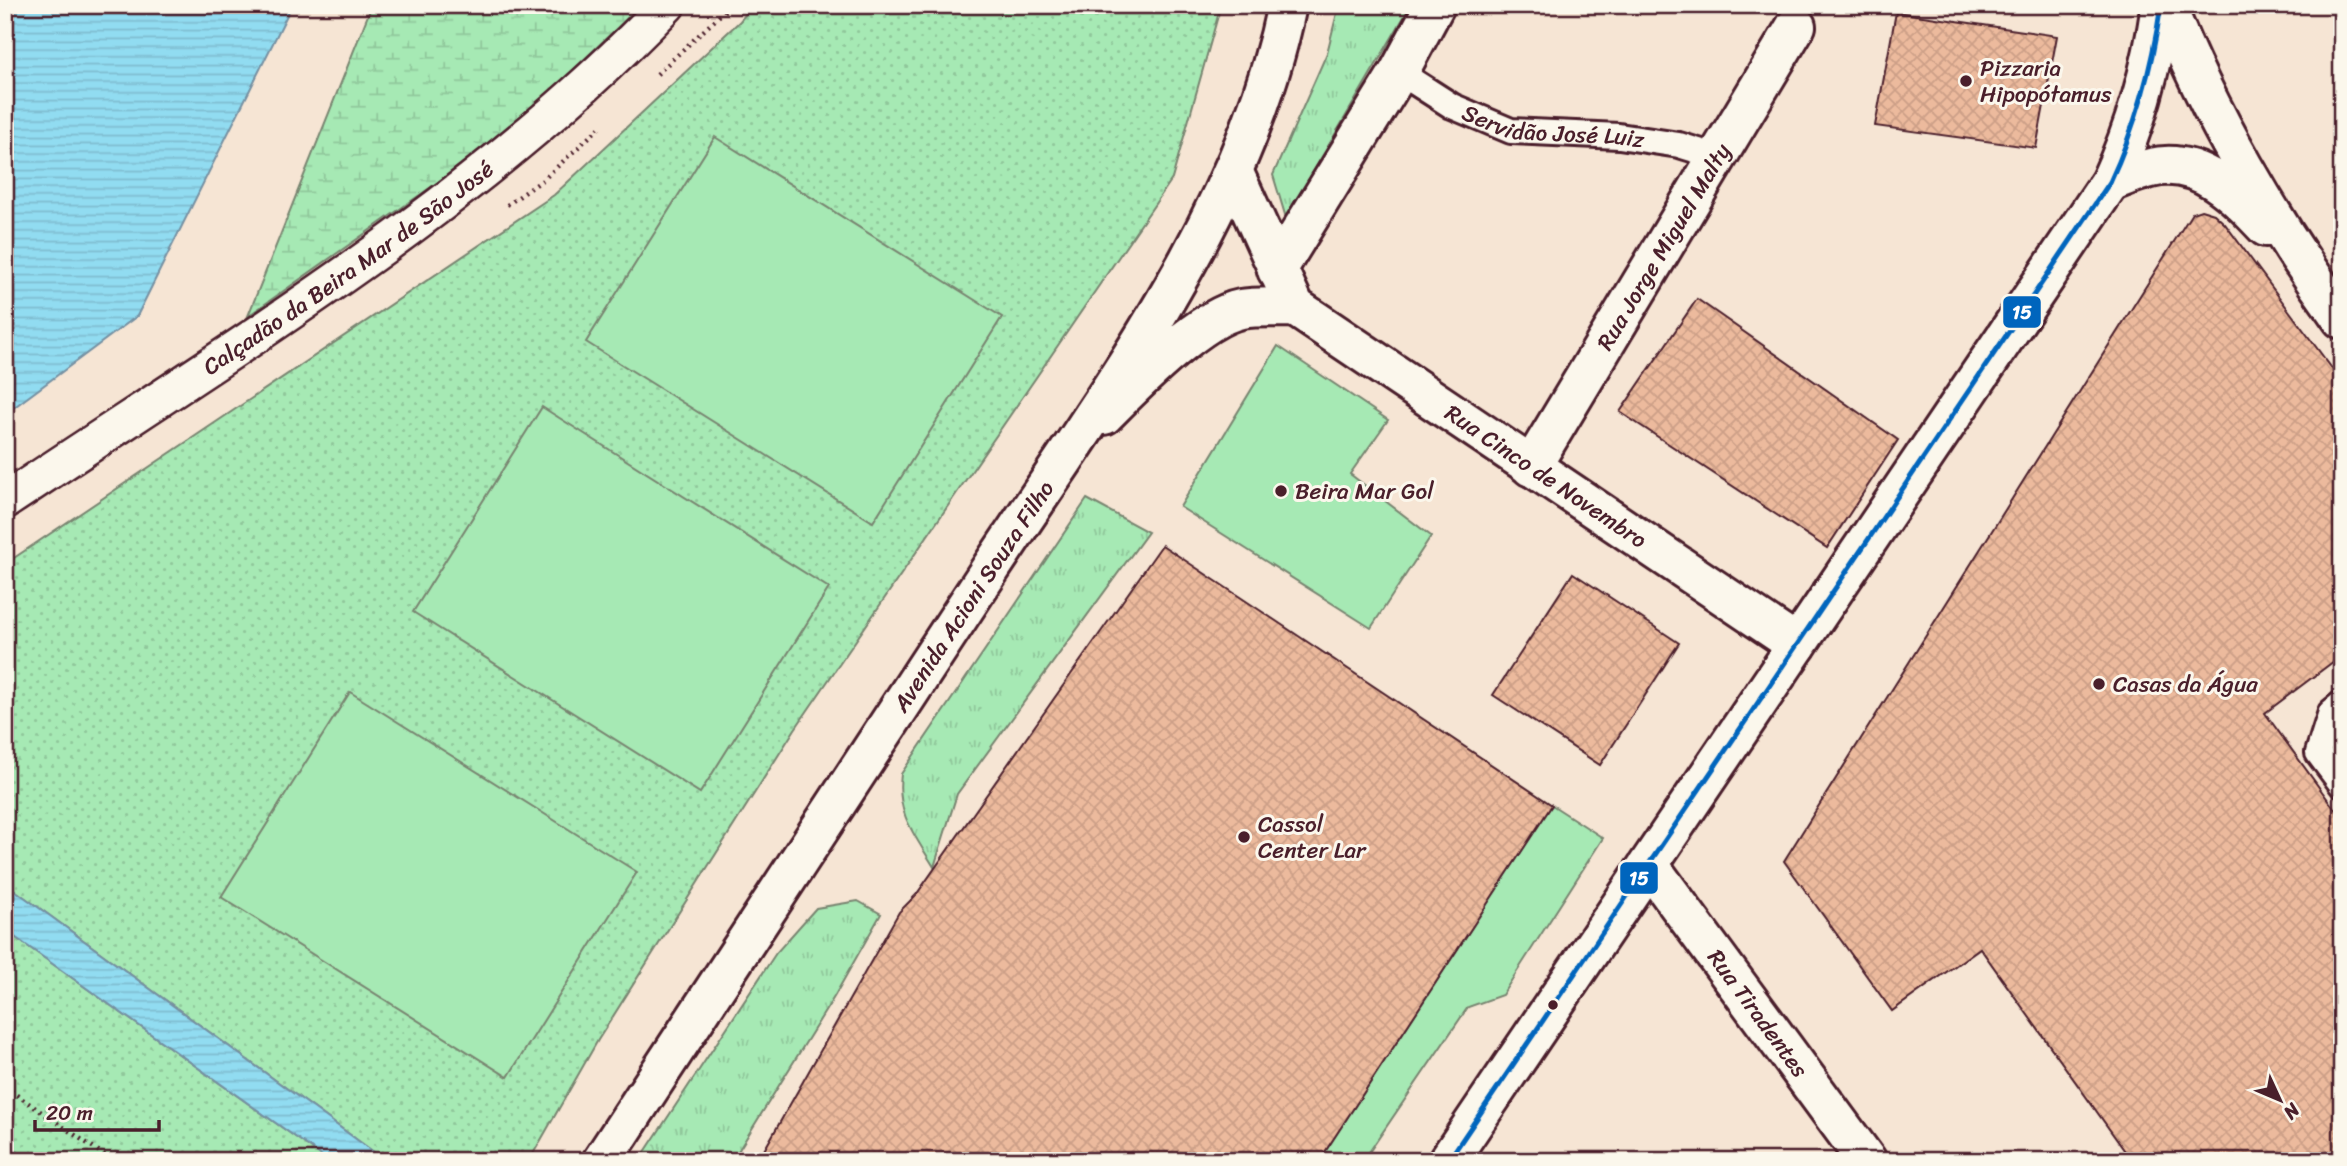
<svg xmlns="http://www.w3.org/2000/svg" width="2347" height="1166" font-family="Sriracha,sans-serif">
<defs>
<pattern id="grass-tufts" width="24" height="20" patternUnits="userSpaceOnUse" patternTransform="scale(1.75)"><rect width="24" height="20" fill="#a6e9b4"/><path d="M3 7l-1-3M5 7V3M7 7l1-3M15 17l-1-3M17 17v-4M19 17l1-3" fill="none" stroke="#90c79b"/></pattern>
<pattern id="wetland-marsh" width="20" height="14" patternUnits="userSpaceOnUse" patternTransform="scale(1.75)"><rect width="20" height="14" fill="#a6e9b4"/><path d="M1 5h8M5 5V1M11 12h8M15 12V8" fill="none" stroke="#90c79b"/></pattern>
<pattern id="park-dots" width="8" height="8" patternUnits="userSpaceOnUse" patternTransform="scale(1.75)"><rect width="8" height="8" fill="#a6e9b4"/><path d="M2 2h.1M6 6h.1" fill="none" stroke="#90c79b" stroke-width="1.8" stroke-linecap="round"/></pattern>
<pattern id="water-rules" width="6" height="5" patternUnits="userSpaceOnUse" patternTransform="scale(1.75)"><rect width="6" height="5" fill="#91dcf1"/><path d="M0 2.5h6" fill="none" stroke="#7fbccf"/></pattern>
<pattern id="building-cross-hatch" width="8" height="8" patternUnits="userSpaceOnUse" patternTransform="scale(1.75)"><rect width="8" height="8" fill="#ecba9d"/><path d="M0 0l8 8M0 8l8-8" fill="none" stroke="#cc9f87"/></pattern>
</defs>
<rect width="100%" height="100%" fill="#f6e5d4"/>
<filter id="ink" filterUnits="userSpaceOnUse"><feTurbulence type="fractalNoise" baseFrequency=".0143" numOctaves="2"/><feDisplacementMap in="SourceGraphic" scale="14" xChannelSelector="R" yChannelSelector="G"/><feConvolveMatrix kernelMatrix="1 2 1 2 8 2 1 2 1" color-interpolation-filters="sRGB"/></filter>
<g filter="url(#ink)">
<g fill="url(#grass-tufts)" stroke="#788470" stroke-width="2">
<polygon points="1339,5 1411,5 1286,218 1273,175 1327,53"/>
<path d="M1087,499L1148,532L957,794L934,867C914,834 896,814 901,774Z"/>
<polygon points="858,901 881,914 834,997 732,1161 639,1161 776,953 816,908"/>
</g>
<polygon fill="url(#wetland-marsh)" stroke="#788470" stroke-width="2" points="372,5 641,5 505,135 248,316"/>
<g fill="url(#park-dots)" stroke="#788470" stroke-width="2">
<polygon points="753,5 1221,5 1172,179 795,729 598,1040 529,1161 386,1161 5,883 5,564 554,195 740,21"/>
<polygon points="5,930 329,1161 5,1161"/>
</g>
<g fill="#a6e9b4" stroke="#788470" stroke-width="2">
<polygon points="715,137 1002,317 873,522 586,342"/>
<polygon points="1278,346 1388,420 1350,474 1431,536 1371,628 1180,507"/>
<polygon points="542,407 829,588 700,793 413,612"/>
<polygon points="350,692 637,872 508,1077 221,897"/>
<polygon points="1552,805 1603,838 1502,995 1468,1007 1363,1161 1319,1161"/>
</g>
<g fill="url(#water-rules)" stroke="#7590a2" stroke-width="2">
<polygon points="5,5 292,5 137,316 5,414"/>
<polygon points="5,883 386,1161 329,1161 5,930"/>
</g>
<g fill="url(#building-cross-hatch)" stroke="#4a1f2b" stroke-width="2">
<polygon points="1896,12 2057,36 2036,148 1875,126"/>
<polygon points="2201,210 2214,214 2225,224 2342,382 2342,655 2265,713 2342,819 2342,1161 2132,1161 1980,948 1892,1011 1784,861 2192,213"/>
<polygon points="1697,299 1898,440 1827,548 1620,412"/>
<polygon points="1162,545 1552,805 1319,1161 758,1161 899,912 916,895"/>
<polygon points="1573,573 1679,643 1600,765 1493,695"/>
</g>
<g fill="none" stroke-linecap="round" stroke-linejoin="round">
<g stroke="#4a1f2b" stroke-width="30">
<g id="service">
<path id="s1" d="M1399,72L1452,106L1511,131L1619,136L1679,145L1718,157"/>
<polyline points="2342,703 2331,712 2318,753 2342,785"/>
</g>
</g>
<g stroke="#4a1f2b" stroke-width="40">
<g id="pedestrian">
<path id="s2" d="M5,501C232,349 478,203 667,5"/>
</g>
</g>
<g stroke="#4a1f2b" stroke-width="44">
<g id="minor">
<polyline points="1277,270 1399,72 1435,5"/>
<path id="s3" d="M1531,467L1796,26"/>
<path id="s4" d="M1649,865L1867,1161"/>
</g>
</g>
<g stroke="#4a1f2b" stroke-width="44">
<g id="tertiary">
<path d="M2166,5C2208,113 2274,225 2342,319"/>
<path id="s5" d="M1234,173L1295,307L1797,645"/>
<path d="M2110,182C2123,177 2137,171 2151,168C2199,156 2236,195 2266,227"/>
<path d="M1104,415C1134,385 1200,317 1241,309C1258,306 1278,308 1295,307"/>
</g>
</g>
<g stroke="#4a1f2b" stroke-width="44">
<g id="primary">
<path id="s6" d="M602,1161C731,964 860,768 989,571C1104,397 1245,213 1287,5"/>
<path d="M1448,1161L2110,182C2137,124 2152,68 2161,5"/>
</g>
</g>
<g stroke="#4a1f2b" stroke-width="4.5" stroke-dasharray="2 5" stroke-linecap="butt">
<polyline points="657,74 731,5"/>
<polyline points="507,205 544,179 599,128"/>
<polyline points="5,1087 113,1161"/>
</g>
<use href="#service" stroke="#fbf7ec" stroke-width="24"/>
<use href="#pedestrian" stroke="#fbf7ec" stroke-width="35"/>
<use href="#minor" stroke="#fbf7ec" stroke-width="38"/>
<use href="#tertiary" stroke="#fbf7ec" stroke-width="38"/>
<use href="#primary" stroke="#fbf7ec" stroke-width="38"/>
<g stroke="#fbf7ec" stroke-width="10">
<path id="bus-1" d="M1448,1161L2110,182C2137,124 2152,68 2161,5"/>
</g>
<use href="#bus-1" stroke="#0065bd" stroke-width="5"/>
</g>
</g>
<g fill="#4a1f2b" stroke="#fbf7ec" stroke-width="2.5">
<circle cx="1966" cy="81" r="7"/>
<circle cx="1281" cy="491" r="7"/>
<circle cx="2099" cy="684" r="7"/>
<circle cx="1244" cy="837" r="7"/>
<circle cx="1553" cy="1005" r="6"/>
</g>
<g text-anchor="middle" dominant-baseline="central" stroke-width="6" stroke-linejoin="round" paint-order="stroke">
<g font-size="23" fill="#4a1f2b" stroke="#fbf7ec" text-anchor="start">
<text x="1980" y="68">Pizzaria<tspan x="1980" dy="26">Hipopótamus</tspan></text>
<text x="1295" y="491">Beira Mar Gol</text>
<text x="2113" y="684">Casas da Água</text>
<text x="1258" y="824">Cassol<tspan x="1258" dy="26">Center Lar</tspan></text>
</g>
<g font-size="23" fill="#4a1f2b" stroke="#fbf7ec">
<text stroke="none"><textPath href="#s1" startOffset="168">Servidão José Luiz</textPath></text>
<text stroke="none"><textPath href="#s3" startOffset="257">Rua Jorge Miguel Malty</textPath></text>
<text stroke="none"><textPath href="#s2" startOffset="415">Calçadão da Beira Mar de São José</textPath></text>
<text stroke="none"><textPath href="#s5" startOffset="450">Rua Cinco de Novembro</textPath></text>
<text stroke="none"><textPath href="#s6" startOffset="676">Avenida Acioni Souza Filho</textPath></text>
<text stroke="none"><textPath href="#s4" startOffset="184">Rua Tiradentes</textPath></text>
</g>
</g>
<g stroke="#fbf7ec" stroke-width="2.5">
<rect x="2002" y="295" width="40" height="34" rx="7" fill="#0065bd"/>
<rect x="1619" y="861" width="40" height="34" rx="7" fill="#0065bd"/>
</g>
<g font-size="19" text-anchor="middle" font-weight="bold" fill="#fff">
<text x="2022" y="319">15</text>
<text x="1639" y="885">15</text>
</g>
<rect width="2347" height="1166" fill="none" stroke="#fbf7ec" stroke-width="28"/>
<rect x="14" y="14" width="2319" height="1138" fill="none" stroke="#4a1f2b" stroke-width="2.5" filter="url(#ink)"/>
<g transform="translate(2280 1100) rotate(134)" stroke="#fbf7ec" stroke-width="5" paint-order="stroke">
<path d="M0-5L12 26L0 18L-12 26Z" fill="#4a1f2b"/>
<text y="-10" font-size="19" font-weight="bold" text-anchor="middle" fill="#4a1f2b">N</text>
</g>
<path d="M35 1120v10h124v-10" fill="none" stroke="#4a1f2b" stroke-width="3.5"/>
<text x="46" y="1120" font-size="21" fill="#4a1f2b" stroke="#fbf7ec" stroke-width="5" paint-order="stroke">20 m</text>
</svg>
